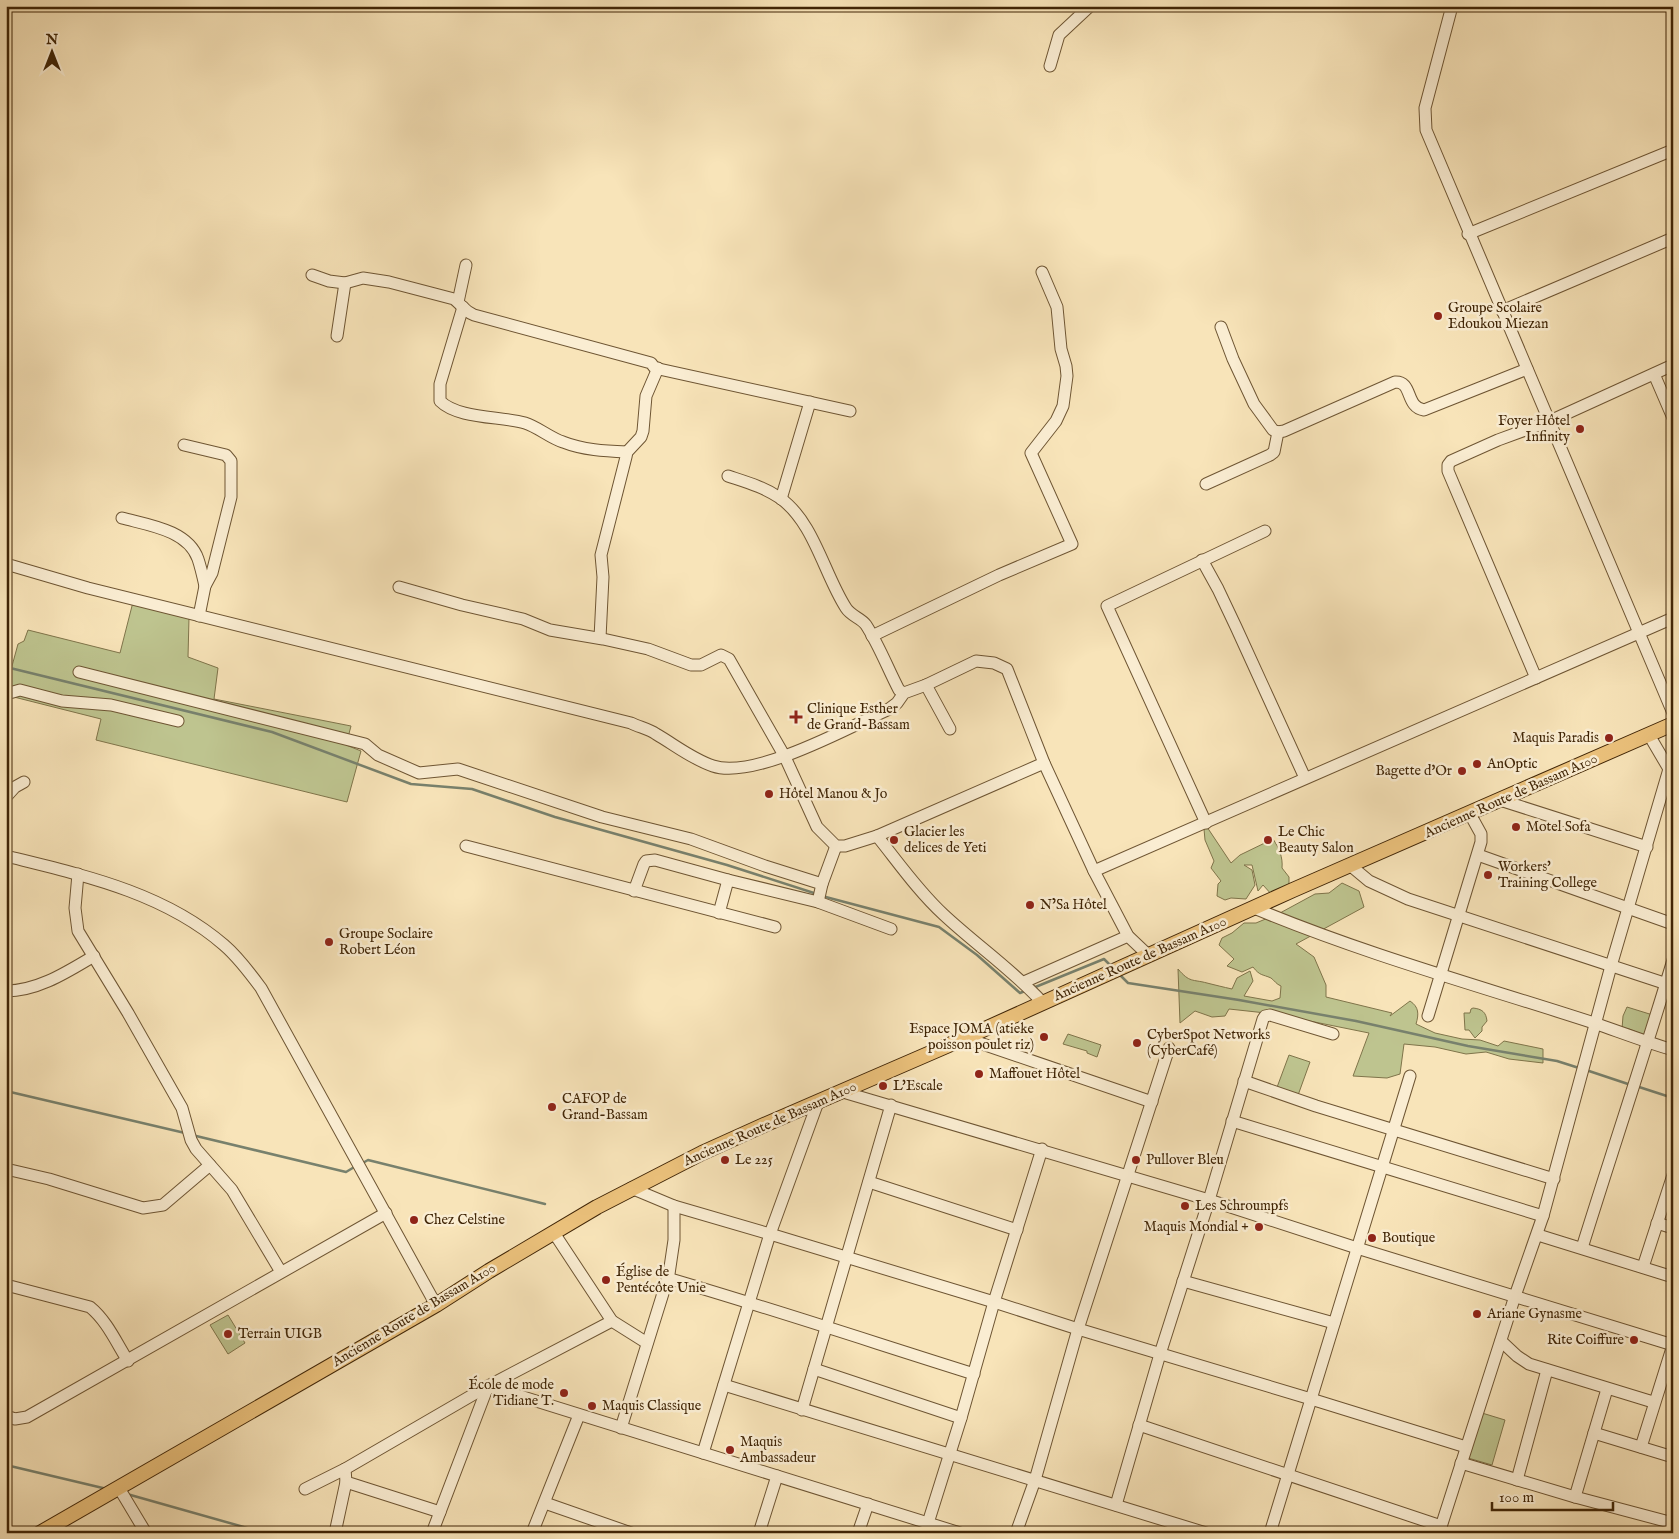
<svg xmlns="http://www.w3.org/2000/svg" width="1679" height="1539" font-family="'IM FELL English',serif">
<rect width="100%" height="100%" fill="#f8e4b9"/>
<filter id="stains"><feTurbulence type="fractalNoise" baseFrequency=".004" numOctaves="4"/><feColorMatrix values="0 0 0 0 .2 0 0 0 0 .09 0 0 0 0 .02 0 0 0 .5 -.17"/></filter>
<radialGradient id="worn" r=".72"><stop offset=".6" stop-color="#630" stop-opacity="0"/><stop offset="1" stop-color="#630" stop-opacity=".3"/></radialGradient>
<g fill="#bec48f" stroke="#7f744a">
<polygon points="133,602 189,618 188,657 218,668 214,699 351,726 346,745 361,751 347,802 96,740 101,719 6,695 6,688 18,644 24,641 28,630 120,653"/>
<path d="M1207,827L1231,863L1240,855L1273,839C1279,848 1283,857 1282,868L1289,877V884L1272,895L1263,885L1258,891L1252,865H1244L1252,870L1255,885L1246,899L1231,898L1225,900L1217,896L1218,884L1221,881L1211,868L1214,861L1205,840L1204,829Z"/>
<path d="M1342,883L1359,891L1364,907L1296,944L1314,957L1326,985V997L1392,1013L1390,1016L1410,1001C1419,1007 1419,1014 1416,1024L1435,1033L1462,1039L1480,1040L1498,1046L1504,1041L1543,1049V1063L1509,1059L1486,1052L1466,1054L1435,1047L1404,1044L1400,1074L1387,1078L1353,1076L1369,1033L1275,1014L1229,1009L1225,1016L1212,1017L1195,1011L1180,1023L1178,969C1190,983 1192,979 1207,983C1215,985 1223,987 1232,989L1237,978L1250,971L1253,981L1244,996L1272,1001L1280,998L1281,986C1276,984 1275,981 1271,978C1262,974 1260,976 1253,967L1242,972L1227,966L1234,959L1219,945L1222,938L1232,933L1244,923H1256L1280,913L1315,894L1329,893Z"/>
<polygon points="1627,1007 1656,1016 1649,1037 1629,1029 1622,1029 1623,1016"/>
<path d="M1473,1008C1482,1009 1486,1012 1487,1021L1482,1027V1031L1475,1038L1469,1030H1465L1464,1013H1470L1471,1009Z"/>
<polygon points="1068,1034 1101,1045 1097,1057 1087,1053 1087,1051 1063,1044"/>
<polygon points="1289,1055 1310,1062 1297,1098 1276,1090"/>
<polygon points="228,1315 245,1343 228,1354 210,1325"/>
<polygon points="1482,1413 1505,1420 1492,1465 1468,1458"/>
</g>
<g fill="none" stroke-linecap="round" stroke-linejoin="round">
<g stroke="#78816d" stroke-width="2.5">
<polyline points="6,667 272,732 411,784 472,789 555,817 727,865 817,894"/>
<polyline points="822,896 939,927 977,955 1020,993 1025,991"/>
<polyline points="1119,974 1128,983 1239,1000 1356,1021 1468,1046 1557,1061 1579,1068"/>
<polyline points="1033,988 1104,959 1111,966"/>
<polyline points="1586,1070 1631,1085"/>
<polyline points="1636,1086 1673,1098"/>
<polyline points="6,1091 185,1133"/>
<polyline points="192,1135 346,1172 356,1166"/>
<polyline points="361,1164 368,1160 545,1204"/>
<polyline points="6,1465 107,1489"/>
<polyline points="127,1494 265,1533"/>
</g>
<g stroke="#6e5533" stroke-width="13">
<g id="minor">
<polyline points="1452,6 1425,108 1426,130 1673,713"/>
<polyline points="1050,66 1059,35 1090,6"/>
<polyline points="1468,234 1673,150"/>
<path d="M312,275L329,281L345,283L363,278L389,282L454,299C463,306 464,311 474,315L651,363L654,367L659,369L850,411"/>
<polyline points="458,302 466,265"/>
<path d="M463,307L440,384V401C458,419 501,416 525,423C538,427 550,438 563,442C583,450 605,451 627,452"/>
<polyline points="1502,311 1673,238"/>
<path d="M1221,327L1233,359L1254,404L1273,430L1278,432L1284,431L1395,382C1413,381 1405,407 1424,410L1527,369"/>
<polyline points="337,336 345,283"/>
<polyline points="1654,374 1673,418"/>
<polyline points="184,445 226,455 231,461 231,497 212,573 205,586 199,616"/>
<path d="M728,476C746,482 764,487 780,498C814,522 824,574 846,608C851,616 861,618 866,625C879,645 888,669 899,690L904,693"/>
<polyline points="1206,484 1270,455 1274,452 1278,432"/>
<polyline points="781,499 810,402"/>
<path d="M122,518C148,525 188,530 198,559C201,568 203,577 205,586"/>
<polyline points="1202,560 1218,589 1236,627 1305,778"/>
<path d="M6,564L88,588L631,723C639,727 649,729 656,734C675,745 692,759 713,766C754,780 850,727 889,709L897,703L904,693L926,685L976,661L994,663L1007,669L1044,763L1094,871L1128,936L1148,955"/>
<polyline points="399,587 462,605 523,619 550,630 603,639 648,649 691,665 701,665 721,655 729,659 785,757 817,827 836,846 845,846 877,836 1044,763"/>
<polyline points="872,636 999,575 1072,544 1031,453 1056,421 1063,406 1067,376 1066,366 1061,349 1057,307 1042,272"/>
<polyline points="600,638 603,577 601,555 626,457 627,452 641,437 643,431 646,396 658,368"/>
<polyline points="79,672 365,744 378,755 419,773 458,769 602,817 691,839 765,866 822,884"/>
<polyline points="1536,678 1448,471 1448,465 1451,461 1498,440 1550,421 1673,365"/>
<polyline points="926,685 950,729"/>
<polyline points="6,694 20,690 62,701 111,705 178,721"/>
<polyline points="1649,735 1669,769 1673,771"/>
<polyline points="6,797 15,787 24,782"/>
<polyline points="1500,800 1647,847"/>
<polyline points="1206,823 1107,606 1265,531"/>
<path d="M877,836C898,862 918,891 943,914C976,945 1013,970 1043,1003"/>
<polyline points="466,846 775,927"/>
<polyline points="1478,855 1673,924"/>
<path d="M6,856C82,875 163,892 224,945C238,957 250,973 261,988L436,1305"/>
<polyline points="1351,866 1369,881 1408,899 1673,986"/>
<polyline points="1094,871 1673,618"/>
<polyline points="78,874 75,908 78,931 128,1013 182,1108 191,1140 196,1149 232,1190 281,1272"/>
<polyline points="634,891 644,864 646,861 655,860 728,880"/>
<polyline points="818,902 822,884 836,846"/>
<path d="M1254,908C1364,954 1480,986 1594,1023C1620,1032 1646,1042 1673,1050"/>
<polyline points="719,913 728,880 818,902 891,929"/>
<polyline points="1024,982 1128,936"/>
<path d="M6,991C38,991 67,972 94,956"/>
<polyline points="1428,1016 1481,842 1481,834 1470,814"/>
<polyline points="965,1038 1152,1102"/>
<polyline points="1244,1081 1316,1106 1554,1179"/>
<polyline points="843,1092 1209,1200 1357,1248 1673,1345"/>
<polyline points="1232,1121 1543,1216"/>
<polyline points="6,1169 49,1179 143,1208 163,1205 210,1165"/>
<polyline points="869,1182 1017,1230"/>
<polyline points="631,1188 674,1206 770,1234 994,1302 1078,1329 1311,1399 1466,1447"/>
<polyline points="1657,1223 1673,1228"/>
<polyline points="554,1233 612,1321 647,1343"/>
<polyline points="1538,1235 1673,1277"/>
<path d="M1582,1248C1612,1152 1644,1056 1673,960"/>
<polyline points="1643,1267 1673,1175"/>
<path d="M667,1278C770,1308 872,1342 974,1374"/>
<polyline points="1183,1281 1334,1323"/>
<path d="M6,1285L90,1307C107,1321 116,1342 128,1361"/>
<polyline points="1501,1341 1517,1356 1529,1364 1653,1402"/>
<polyline points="814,1369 961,1418"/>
<polyline points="724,1385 1206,1533"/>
<polyline points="802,1410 891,1105"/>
<polyline points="6,1416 15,1419 27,1417 386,1213"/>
<polyline points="1139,1425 1441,1526"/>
<polyline points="621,1428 669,1274 674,1240 674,1206"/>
<polyline points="1594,1433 1673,1457"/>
<polyline points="1641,1447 1673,1345"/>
<polyline points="703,1453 770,1234 818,1102"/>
<polyline points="1461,1463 1575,1497 1673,1523"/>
<polyline points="345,1469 346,1482 440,1512"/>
<polyline points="1517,1480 1547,1370"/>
<polyline points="119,1488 146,1533"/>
<polyline points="305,1489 345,1469 488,1386 612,1321"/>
<polyline points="1575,1497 1607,1389"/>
<polyline points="545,1503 631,1533"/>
<polyline points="1116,1505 1160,1354 1209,1200 1263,1019 1265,1016 1270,1015 1333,1034"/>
<polyline points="928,1523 961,1418 994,1302 1042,1149"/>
<polyline points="335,1533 346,1482"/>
<polyline points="432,1533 488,1386 960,1533"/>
<polyline points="532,1533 579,1415"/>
<polyline points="759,1533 777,1476"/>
<polyline points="858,1533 868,1504"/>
<polyline points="1016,1533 1035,1480 1078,1329 1169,1048"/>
<polyline points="1270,1533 1410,1076"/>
<polyline points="1439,1533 1515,1296 1543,1216 1611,966 1669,769"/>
</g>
</g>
<g stroke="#402506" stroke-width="16">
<polyline id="major" points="40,1533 436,1305 489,1271 597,1207 702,1153 764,1125 965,1038 1293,890 1673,724"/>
</g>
<use href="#minor" stroke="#faedd2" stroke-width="11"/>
<use href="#major" stroke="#ecc27c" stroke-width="14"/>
</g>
<g fill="#8f2418" stroke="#faedd2" stroke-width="2">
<circle cx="1438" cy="316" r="5"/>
<circle cx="1580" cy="429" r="5"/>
<path d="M793.5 709.5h5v5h5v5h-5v5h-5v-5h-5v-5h5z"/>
<circle cx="1609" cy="738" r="5"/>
<circle cx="1477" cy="764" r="5"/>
<circle cx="1462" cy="771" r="5"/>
<circle cx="769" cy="794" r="5"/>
<circle cx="1516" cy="827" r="5"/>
<circle cx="894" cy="840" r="5"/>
<circle cx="1268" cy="840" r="5"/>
<circle cx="1488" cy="875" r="5"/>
<circle cx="1030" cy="905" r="5"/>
<circle cx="329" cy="942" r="5"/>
<circle cx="1044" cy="1037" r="5"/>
<circle cx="1137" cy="1043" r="5"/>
<circle cx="979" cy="1074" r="5"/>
<circle cx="883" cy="1086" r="5"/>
<circle cx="552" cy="1107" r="5"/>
<circle cx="725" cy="1160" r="5"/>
<circle cx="1136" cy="1160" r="5"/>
<circle cx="1185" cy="1206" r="5"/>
<circle cx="414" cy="1220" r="5"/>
<circle cx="1259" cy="1227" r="5"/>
<circle cx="1372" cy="1238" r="5"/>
<circle cx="606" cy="1280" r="5"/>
<circle cx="1477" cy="1314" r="5"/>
<circle cx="228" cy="1334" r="5"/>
<circle cx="1634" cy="1340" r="5"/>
<circle cx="564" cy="1393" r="5"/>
<circle cx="592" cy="1406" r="5"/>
<circle cx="730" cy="1450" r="5"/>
</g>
<g text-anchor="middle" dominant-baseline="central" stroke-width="5" stroke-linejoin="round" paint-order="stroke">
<g font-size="14" fill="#402506" stroke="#faedd2" text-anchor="start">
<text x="1448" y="308">Groupe Scolaire<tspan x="1448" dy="16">Edoukou Miezan</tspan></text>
<text x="1570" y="421" text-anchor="end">Foyer Hôtel<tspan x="1570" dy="16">Infinity</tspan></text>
<text x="807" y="709">Clinique Esther<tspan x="807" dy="16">de Grand-Bassam</tspan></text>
<text x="1599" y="738" text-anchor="end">Maquis Paradis</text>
<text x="1487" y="764">AnOptic</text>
<text x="1452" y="771" text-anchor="end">Bagette d'Or</text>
<text x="779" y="794">Hôtel Manou &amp; Jo</text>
<text x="1526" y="827">Motel Sofa</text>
<text x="904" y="832">Glacier les<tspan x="904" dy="16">delices de Yeti</tspan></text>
<text x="1278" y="832">Le Chic<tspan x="1278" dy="16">Beauty Salon</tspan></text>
<text x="1498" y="867">Workers'<tspan x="1498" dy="16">Training College</tspan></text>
<text x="1040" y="905">N’Sa Hôtel</text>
<text x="339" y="934">Groupe Soclaire<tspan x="339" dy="16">Robert Léon</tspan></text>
<text x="1034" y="1029" text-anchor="end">Espace JOMA (atieke<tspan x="1034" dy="16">poisson poulet riz)</tspan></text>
<text x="1147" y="1035">CyberSpot Networks<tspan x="1147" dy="16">(CyberCafé)</tspan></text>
<text x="989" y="1074">Maffouet Hôtel</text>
<text x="893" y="1086">L'Escale</text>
<text x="562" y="1099">CAFOP de<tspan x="562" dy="16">Grand-Bassam</tspan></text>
<text x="735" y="1160">Le 225</text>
<text x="1146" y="1160">Pullover Bleu</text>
<text x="1195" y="1206">Les Schroumpfs</text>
<text x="424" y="1220">Chez Celstine</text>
<text x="1249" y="1227" text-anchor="end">Maquis Mondial +</text>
<text x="1382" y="1238">Boutique</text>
<text x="616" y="1272">Église de<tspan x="616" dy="16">Pentécôte Unie</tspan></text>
<text x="1487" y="1314">Ariane Gynasme</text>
<text x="238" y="1334">Terrain UIGB</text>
<text x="1624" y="1340" text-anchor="end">Rite Coiffure</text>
<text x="554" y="1385" text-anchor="end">École de mode<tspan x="554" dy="16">Tidiane T.</tspan></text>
<text x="602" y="1406">Maquis Classique</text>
<text x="740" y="1442">Maquis<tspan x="740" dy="16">Ambassadeur</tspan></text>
</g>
<g font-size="14" fill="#402506" stroke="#faedd2">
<text transform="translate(1511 796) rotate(-24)">Ancienne Route de Bassam A100</text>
<text transform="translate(1140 959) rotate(-24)">Ancienne Route de Bassam A100</text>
<text transform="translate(770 1124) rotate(-24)">Ancienne Route de Bassam A100</text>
<text transform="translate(414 1315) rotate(-31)">Ancienne Route de Bassam A100</text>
</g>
</g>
<rect width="1679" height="1539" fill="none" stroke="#f8e4b9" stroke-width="25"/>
<rect x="8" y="8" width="1664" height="1524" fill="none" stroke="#402506" stroke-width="2.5"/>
<rect x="12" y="12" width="1654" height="1514" fill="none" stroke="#402506"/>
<g transform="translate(52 52)" stroke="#faedd2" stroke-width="4" paint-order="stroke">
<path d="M0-4L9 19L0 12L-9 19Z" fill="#402506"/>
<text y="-8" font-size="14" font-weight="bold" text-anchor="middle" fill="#402506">N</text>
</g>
<path d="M1492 1502v8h121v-8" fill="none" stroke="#402506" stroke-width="2.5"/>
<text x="1499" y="1502" font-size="15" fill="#402506" stroke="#faedd2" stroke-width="4" paint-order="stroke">100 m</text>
<rect width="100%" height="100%" filter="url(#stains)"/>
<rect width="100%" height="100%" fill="url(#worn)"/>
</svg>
